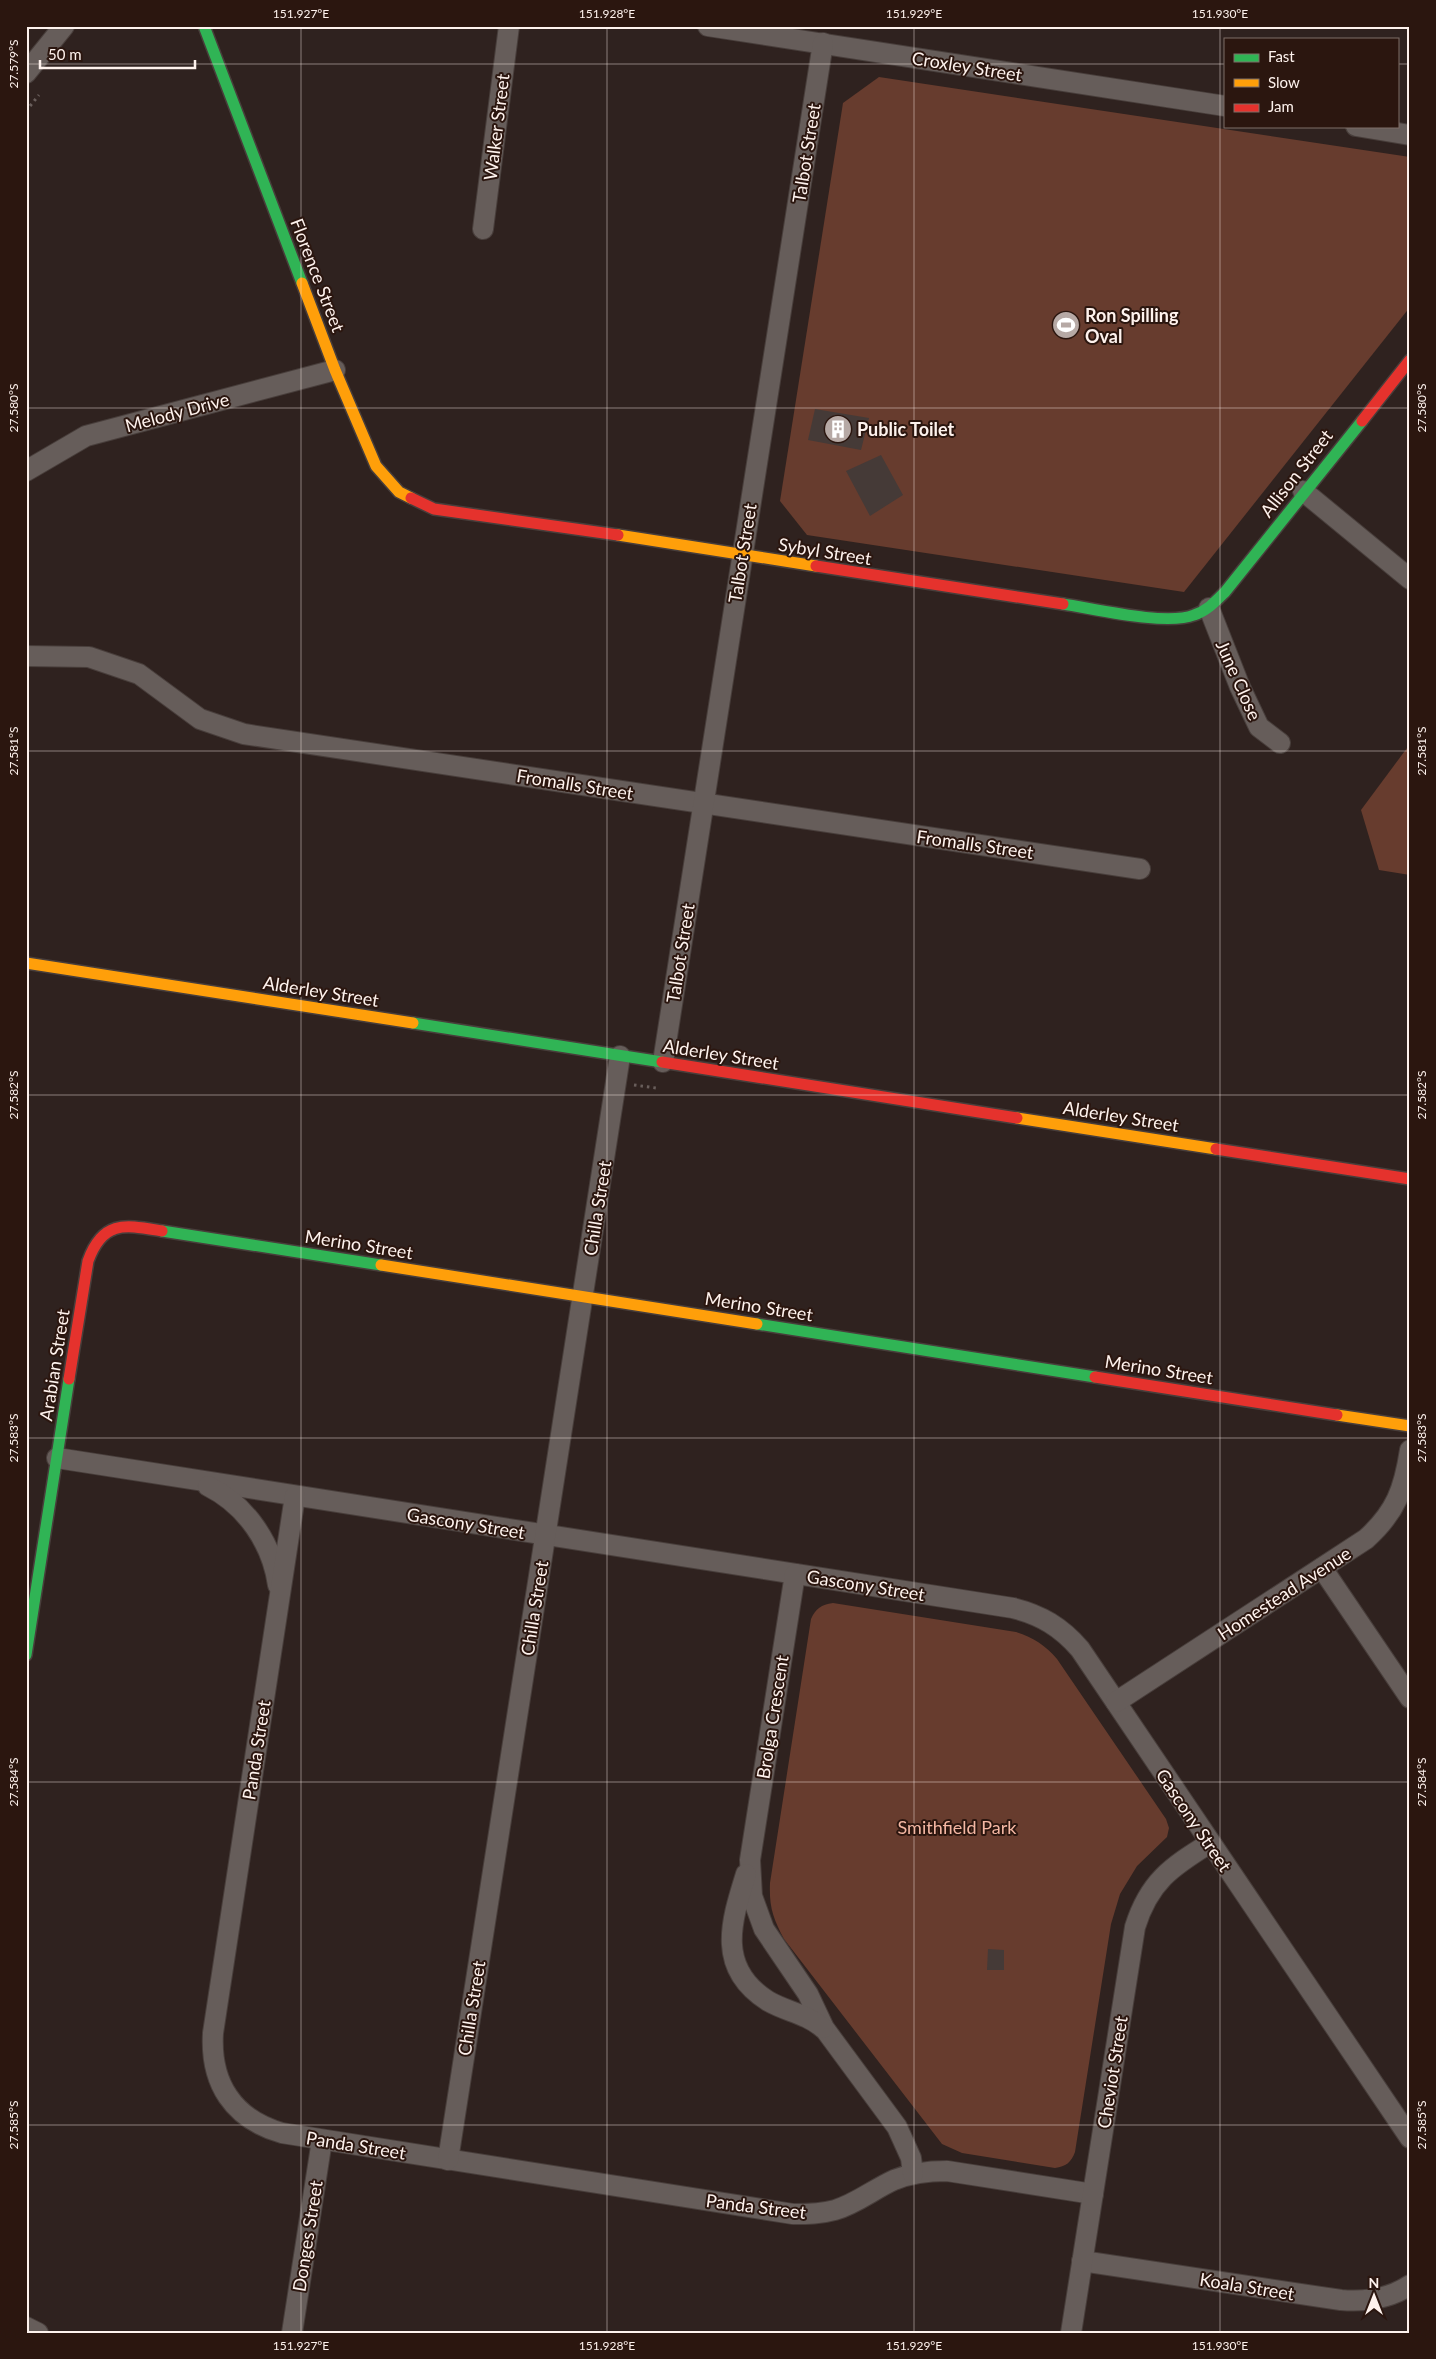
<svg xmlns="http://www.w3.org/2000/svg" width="1436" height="2359" font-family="Lato,sans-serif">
<rect width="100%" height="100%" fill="#2f221f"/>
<g fill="#673c2e">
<polygon points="879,77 1410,157 1410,307 1184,592 807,535 780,501 843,103"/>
<polygon points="1410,744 1410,875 1379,870 1361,810"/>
<path d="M833,1603L1016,1632C1034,1638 1045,1645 1057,1659L1166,1819L1169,1828L1167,1837L1137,1866L1120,1894L1111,1924L1075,2152C1071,2163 1066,2166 1055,2168L962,2153L942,2144L784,1939C773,1918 769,1907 770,1883L811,1619C816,1608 821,1605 833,1603Z"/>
</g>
<g fill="#453a37">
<polygon points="815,409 869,418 861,450 808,440"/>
<polygon points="881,455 903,495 870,516 846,471"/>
<polygon points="988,1949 1004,1950 1004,1970 987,1970"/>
</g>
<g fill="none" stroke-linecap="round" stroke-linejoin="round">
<g stroke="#483e3b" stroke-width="22">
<g id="street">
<polyline points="708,26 1225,106"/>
<polyline points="26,73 64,26"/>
<polyline points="1356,126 1410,135"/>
<polyline points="483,229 509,26"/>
<polyline points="26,471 86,436 335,370"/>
<polyline points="1303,491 1410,579"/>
<polyline points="1209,608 1240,687 1259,727 1280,743"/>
<polyline points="26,656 89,657 139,674 200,719 244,734 1140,869"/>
<polyline points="663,1062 823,43"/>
<path d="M57,1458L1013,1608C1041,1615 1061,1627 1080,1649L1410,2138"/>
<path d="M208,1486C246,1505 272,1543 278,1585"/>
<path d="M295,1496L213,2033C210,2083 233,2119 282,2133L793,2214C807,2214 821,2214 835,2210C856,2204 874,2189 894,2180C911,2173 928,2171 947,2171L1093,2194"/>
<polyline points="1322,1568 1410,1698"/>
<polyline points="795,1574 750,1860 752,1896 764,1929 808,1994 824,2028 897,2127 911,2158 913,2174"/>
<path d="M1116,1702L1366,1539C1396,1512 1404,1489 1410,1450"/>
<path d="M746,1874C731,1922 716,1968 768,2001C787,2012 805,2013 823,2028"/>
<polyline points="448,2160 620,1056"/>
<path d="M1082,2261L1341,2300C1365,2302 1389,2299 1410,2285"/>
<polyline points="26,2327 38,2333"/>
<polyline points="292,2333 322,2140"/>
<path d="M1071,2333L1135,1927C1149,1882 1171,1867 1210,1843"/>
</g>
</g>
<g stroke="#483e3b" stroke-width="14">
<g id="fast">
<polyline points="204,26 302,283"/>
<path d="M1063,604C1096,609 1166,626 1194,615C1207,611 1216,601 1225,592L1362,421"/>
<polyline points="413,1023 662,1062"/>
<polyline points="162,1231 381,1265"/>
<polyline points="757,1324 1095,1377"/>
<polyline points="26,1655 69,1379"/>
</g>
</g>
<g stroke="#483e3b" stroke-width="14">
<g id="slow">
<polyline points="302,283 335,370 376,466 399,492 411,498"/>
<polyline points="618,535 816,566"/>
<polyline points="26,963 413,1023"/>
<polyline points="1017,1118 1216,1149"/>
<polyline points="381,1265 757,1324"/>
<polyline points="1337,1415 1410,1426"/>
</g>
</g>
<g stroke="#483e3b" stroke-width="14">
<g id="jam">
<polyline points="1362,421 1410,360"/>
<polyline points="411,498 434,509 618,535"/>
<polyline points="816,566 1063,604"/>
<polyline points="662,1062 1017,1118"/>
<polyline points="1216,1149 1410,1179"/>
<polyline points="1095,1377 1337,1415"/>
<path d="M69,1379L88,1261C103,1219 126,1225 162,1231"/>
</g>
</g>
<g stroke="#695e5b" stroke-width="3" stroke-dasharray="2.5 4" stroke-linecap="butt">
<polyline points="26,111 39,95"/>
<polyline points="634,1085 656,1088"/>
</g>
<use href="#street" stroke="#665d5a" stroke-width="20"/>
<use href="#fast" stroke="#30b455" stroke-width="11"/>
<use href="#slow" stroke="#ff9f0a" stroke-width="11"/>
<use href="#jam" stroke="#e5322d" stroke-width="11"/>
</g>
<path fill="none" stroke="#fef2ed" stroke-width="1" stroke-opacity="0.45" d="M301,26V2333M607,26V2333M914,26V2333M1220,26V2333M26,64H1225M1397,64H1410M26,408H1410M26,751H1410M26,1095H1410M26,1438H1410M26,1782H1410M26,2125H1410"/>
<defs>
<g id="stadium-disc" transform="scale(1.4375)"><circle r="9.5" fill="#b6a9a5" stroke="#2b160f"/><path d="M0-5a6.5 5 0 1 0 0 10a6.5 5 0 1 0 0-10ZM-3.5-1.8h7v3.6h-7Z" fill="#fff"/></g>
<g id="building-disc" transform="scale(1.4375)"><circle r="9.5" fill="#b6a9a5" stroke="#2b160f"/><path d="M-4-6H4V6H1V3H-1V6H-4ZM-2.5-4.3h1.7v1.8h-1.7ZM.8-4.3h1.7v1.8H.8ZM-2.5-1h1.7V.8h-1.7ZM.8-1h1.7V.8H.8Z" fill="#fff"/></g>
</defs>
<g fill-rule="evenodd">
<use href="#stadium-disc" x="1066" y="325"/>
<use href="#building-disc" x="838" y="429"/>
</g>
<g text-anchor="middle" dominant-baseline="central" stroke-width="4" stroke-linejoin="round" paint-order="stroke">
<g font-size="18" fill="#fef2ed" stroke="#2b160f">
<text transform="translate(967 66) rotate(9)">Croxley Street</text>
<text transform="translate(496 127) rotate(-83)">Walker Street</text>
<text transform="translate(806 153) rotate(-81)">Talbot Street</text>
<text transform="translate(318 275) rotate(69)">Florence Street</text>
<text transform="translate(177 412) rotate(-15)">Melody Drive</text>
<text transform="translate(1296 473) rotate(-52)">Allison Street</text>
<text transform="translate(825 551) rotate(9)">Sybyl Street</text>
<text transform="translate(742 553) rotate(-81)">Talbot Street</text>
<text transform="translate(1239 680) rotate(66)">June Close</text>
<text transform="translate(575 784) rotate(9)">Fromalls Street</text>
<text transform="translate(975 844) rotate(8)">Fromalls Street</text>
<text transform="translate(680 953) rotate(-81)">Talbot Street</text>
<text transform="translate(321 991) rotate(9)">Alderley Street</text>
<text transform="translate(721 1054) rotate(9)">Alderley Street</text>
<text transform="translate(1121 1116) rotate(9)">Alderley Street</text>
<text transform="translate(597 1208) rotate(-81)">Chilla Street</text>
<text transform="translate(359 1244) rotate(9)">Merino Street</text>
<text transform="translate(759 1306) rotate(9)">Merino Street</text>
<text transform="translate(54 1365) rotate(-81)">Arabian Street</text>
<text transform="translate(1159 1369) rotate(9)">Merino Street</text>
<text transform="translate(466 1523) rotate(9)">Gascony Street</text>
<text transform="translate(866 1585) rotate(9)">Gascony Street</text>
<text transform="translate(1284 1593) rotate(-33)">Homestead Avenue</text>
<text transform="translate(534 1608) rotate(-81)">Chilla Street</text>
<text transform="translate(772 1717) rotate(-81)">Brolga Crescent</text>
<text transform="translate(256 1750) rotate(-81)">Panda Street</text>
<text transform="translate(1194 1820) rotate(56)">Gascony Street</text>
<text transform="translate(471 2008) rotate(-81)">Chilla Street</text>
<text transform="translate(1112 2072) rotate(-81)">Cheviot Street</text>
<text transform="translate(356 2145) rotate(9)">Panda Street</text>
<text transform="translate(756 2206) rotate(7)">Panda Street</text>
<text transform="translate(307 2236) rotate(-81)">Donges Street</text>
<text transform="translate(1247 2286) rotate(9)">Koala Street</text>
</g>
<g font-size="18" font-weight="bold" fill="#fef2ed" stroke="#2b160f" text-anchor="start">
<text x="1085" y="315">Ron Spilling<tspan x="1085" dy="21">Oval</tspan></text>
<text x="857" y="429">Public Toilet</text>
</g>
<g font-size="18" fill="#f4b7a3" stroke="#2b160f">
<text x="957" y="1827">Smithfield Park</text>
</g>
</g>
<rect width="1436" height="2359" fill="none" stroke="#2b160f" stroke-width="55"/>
<rect x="1224" y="38" width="175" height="90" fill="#2b160f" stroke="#7f6e68"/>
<rect x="1234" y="54" width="25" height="8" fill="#30b455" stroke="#7f6e68"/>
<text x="1268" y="62" font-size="15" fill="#fef2ed">Fast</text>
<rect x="1234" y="79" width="25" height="8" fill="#ff9f0a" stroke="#7f6e68"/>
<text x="1268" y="88" font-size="15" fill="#fef2ed">Slow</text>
<rect x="1234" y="104" width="25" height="8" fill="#e5322d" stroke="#7f6e68"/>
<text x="1268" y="112" font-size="15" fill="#fef2ed">Jam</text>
<g transform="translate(1374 2296)" stroke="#2b160f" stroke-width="4" paint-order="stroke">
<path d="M0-4L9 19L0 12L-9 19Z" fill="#fef2ed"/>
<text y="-8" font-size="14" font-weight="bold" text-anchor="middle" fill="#fef2ed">N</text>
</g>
<path d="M40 60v8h155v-8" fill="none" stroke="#fef2ed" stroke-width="2.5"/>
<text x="48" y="60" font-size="15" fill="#fef2ed" stroke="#2b160f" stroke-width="4" paint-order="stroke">50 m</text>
<rect x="28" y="28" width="1380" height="2304" fill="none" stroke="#fef2ed" stroke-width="2"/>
<g font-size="12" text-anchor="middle" fill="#fef2ed">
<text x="301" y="18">151.927°E</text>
<text x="607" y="18">151.928°E</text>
<text x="914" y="18">151.929°E</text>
<text x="1220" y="18">151.930°E</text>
<text transform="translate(14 64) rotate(-90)" y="4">27.579°S</text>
<text transform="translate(14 408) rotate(-90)" y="4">27.580°S</text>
<text transform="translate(1422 408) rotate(-90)" y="4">27.580°S</text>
<text transform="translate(14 751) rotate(-90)" y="4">27.581°S</text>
<text transform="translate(1422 751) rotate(-90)" y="4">27.581°S</text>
<text transform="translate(14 1095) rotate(-90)" y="4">27.582°S</text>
<text transform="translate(1422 1095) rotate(-90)" y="4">27.582°S</text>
<text transform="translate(14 1438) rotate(-90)" y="4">27.583°S</text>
<text transform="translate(1422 1438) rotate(-90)" y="4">27.583°S</text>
<text transform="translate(14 1782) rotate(-90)" y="4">27.584°S</text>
<text transform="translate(1422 1782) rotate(-90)" y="4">27.584°S</text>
<text transform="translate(14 2125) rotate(-90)" y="4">27.585°S</text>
<text transform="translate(1422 2125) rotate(-90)" y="4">27.585°S</text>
<text x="301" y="2350">151.927°E</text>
<text x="607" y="2350">151.928°E</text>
<text x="914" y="2350">151.929°E</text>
<text x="1220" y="2350">151.930°E</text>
</g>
</svg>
